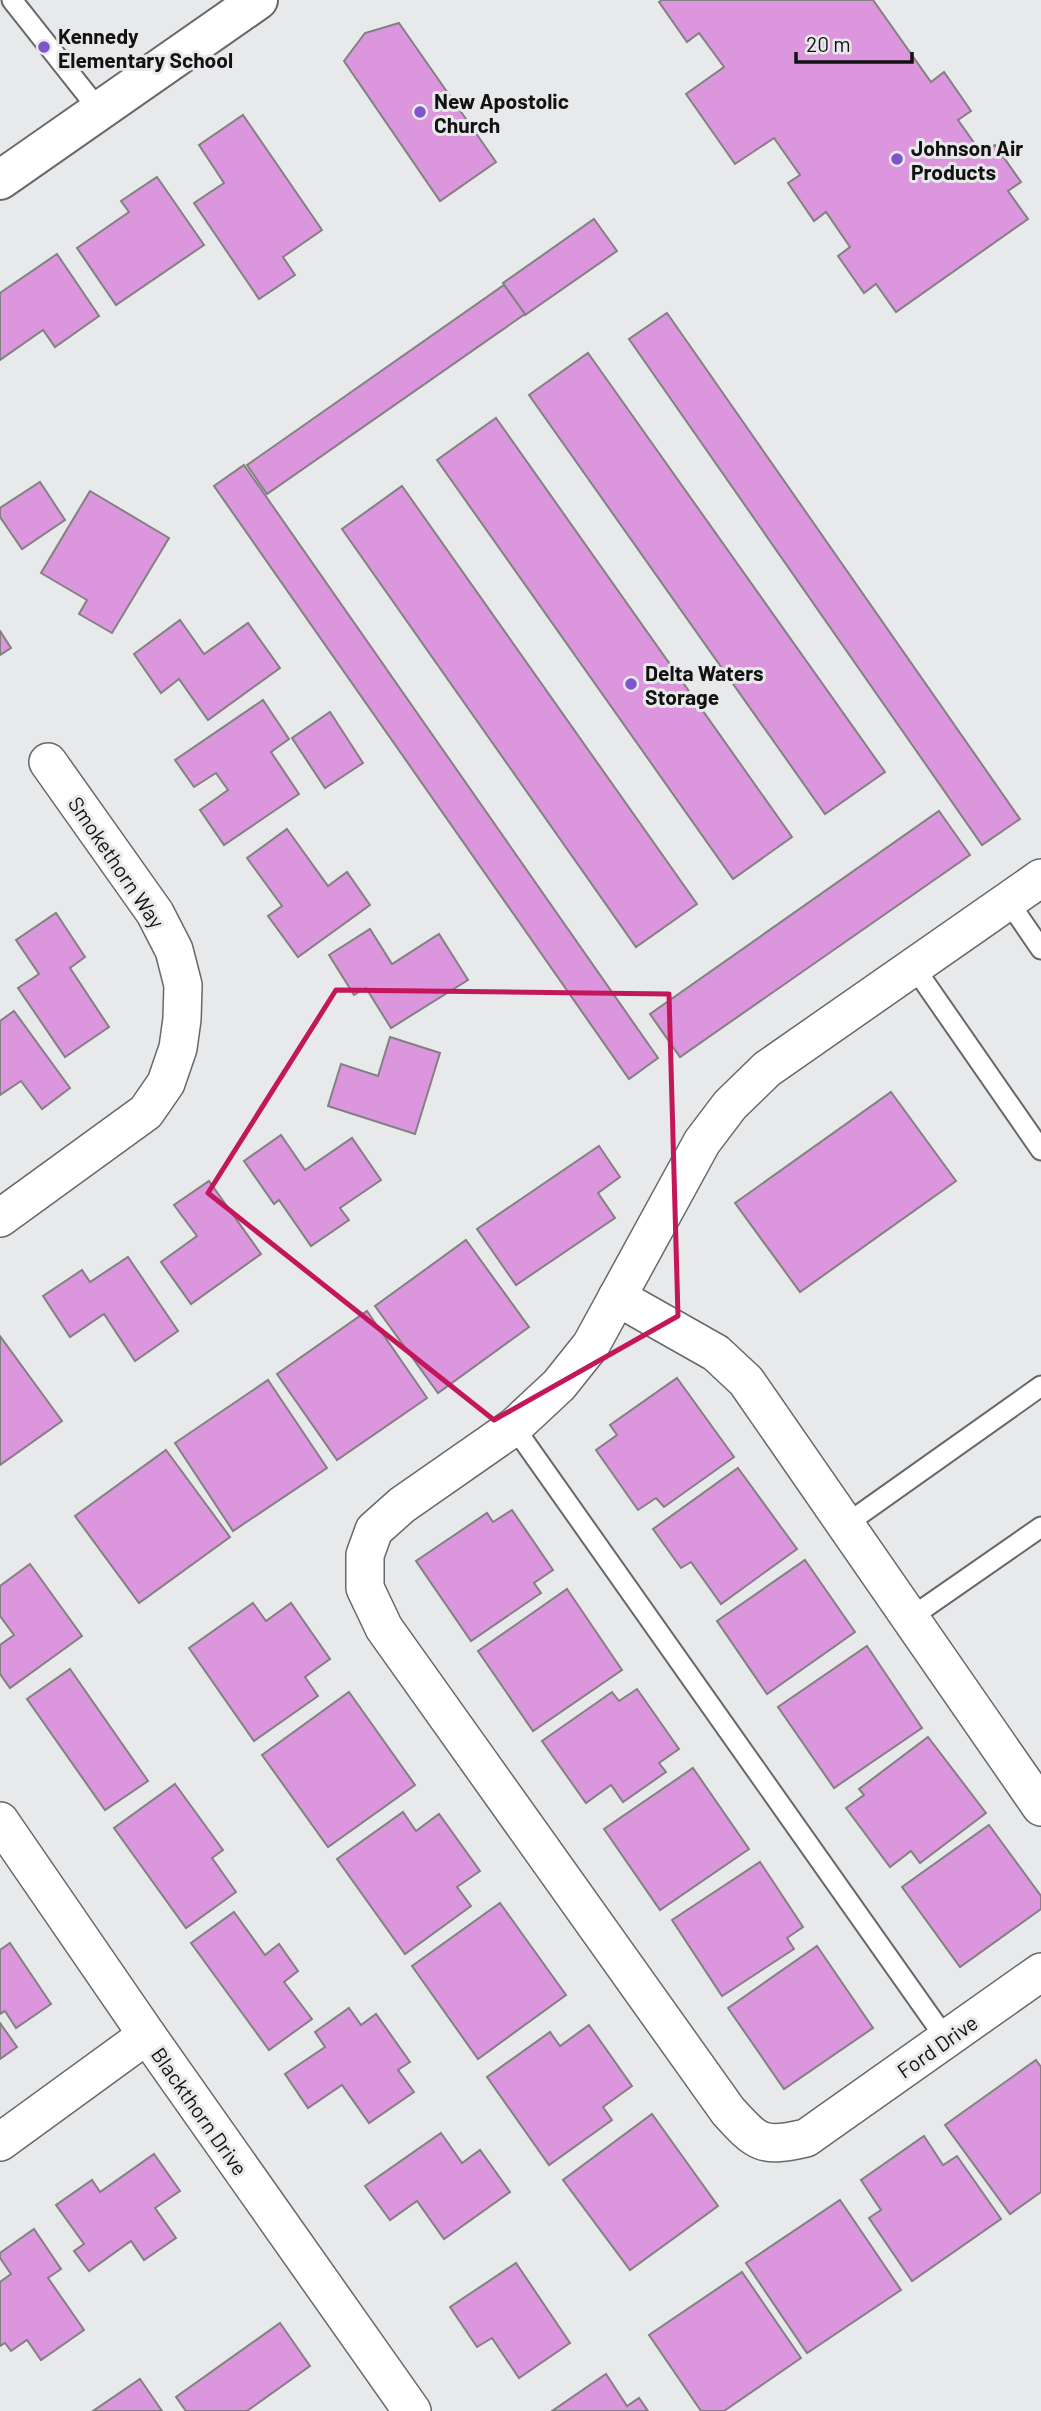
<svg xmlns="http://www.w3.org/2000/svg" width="1041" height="2411" font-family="Barlow,sans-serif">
<rect width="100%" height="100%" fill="#e8e9ea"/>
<g fill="#dc96de" stroke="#828182" stroke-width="2">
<polygon points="662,0 873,0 931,82 944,72 971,111 958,120 982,154 995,145 1021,182 1008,191 1028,219 896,312 876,284 864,293 838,256 850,247 826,212 814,221 788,183 800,175 774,138 735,164 686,94 724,67 699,33 687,42 659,2"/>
<polygon points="399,23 496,162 440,201 344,61 365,33"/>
<polygon points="243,115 322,230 283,257 295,275 259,299 194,203 224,183 199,145"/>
<polygon points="157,177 204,245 116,305 77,248 129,212 121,201"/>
<polygon points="594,219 617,251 525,315 503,283"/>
<polygon points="57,254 99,316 55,347 43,330 0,360 0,293"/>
<polygon points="504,285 525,314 267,494 247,465"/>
<polygon points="667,313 1020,819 982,845 629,339"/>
<polygon points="588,353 885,772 825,814 529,395"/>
<polygon points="496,418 792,837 733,879 437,460"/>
<polygon points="244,465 658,1058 629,1079 214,486"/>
<polygon points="40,482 65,520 22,549 0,517 0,508"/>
<polygon points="402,486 697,904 636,947 342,529"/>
<polygon points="90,491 169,538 112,633 79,614 87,600 41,573"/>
<polygon points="180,620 204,654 248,623 280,668 208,720 179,679 161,693 134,654"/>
<polygon points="0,631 11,648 0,655"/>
<polygon points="263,700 289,739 271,752 299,794 224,845 200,810 228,790 216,773 194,787 175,760"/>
<polygon points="330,712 363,763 325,788 292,738"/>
<polygon points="939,811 970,855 680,1057 650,1014"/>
<polygon points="287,829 328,886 347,872 370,905 298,957 268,916 282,906 247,858"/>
<polygon points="56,913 85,957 70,968 109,1027 65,1057 18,988 39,974 16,940"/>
<polygon points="370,929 392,964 439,934 468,980 391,1028 366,988 354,995 329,955"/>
<polygon points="14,1011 70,1088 42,1109 21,1081 0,1095 0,1021"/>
<polygon points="390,1037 440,1053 415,1134 328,1106 341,1064 378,1076"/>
<polygon points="891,1092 956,1181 800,1292 735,1203"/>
<polygon points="281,1135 305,1170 352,1138 381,1180 340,1208 349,1220 311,1246 279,1200 274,1204 244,1161"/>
<polygon points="599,1146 620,1177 598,1193 615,1218 516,1285 477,1229"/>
<polygon points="209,1181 261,1254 191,1304 161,1262 197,1236 174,1205"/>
<polygon points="466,1240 529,1327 438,1393 375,1306"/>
<polygon points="128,1257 178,1331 135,1361 104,1314 70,1337 43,1296 82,1270 90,1282"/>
<polygon points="367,1311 427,1398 337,1460 277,1374"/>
<polygon points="0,1336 62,1421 0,1465"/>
<polygon points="677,1378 734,1457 664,1507 656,1498 638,1510 596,1450 617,1435 610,1425"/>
<polygon points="268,1380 327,1468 233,1531 175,1443"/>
<polygon points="166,1450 230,1537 139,1603 75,1516"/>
<polygon points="738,1468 797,1549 721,1604 691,1562 681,1568 653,1529"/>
<polygon points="512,1510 553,1570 534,1583 541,1593 471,1641 416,1561 487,1513 493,1522"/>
<polygon points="805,1560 855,1632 767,1694 717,1621"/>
<polygon points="30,1564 82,1636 10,1688 0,1674 0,1645 14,1635 0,1616 0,1586"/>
<polygon points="567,1589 622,1670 533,1731 478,1651"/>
<polygon points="253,1603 266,1621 291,1603 330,1659 305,1677 318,1696 254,1741 189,1648"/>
<polygon points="867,1646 922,1728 834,1788 778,1707"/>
<polygon points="70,1669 148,1781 105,1810 27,1699"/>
<polygon points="637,1689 679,1749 659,1763 666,1772 623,1802 611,1785 586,1803 542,1741 612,1692 619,1701"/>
<polygon points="349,1692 415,1785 328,1847 262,1755"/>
<polygon points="928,1737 986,1813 920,1863 911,1851 890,1867 846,1808 864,1795 859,1789"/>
<polygon points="693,1768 749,1849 660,1910 604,1829"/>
<polygon points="175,1784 223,1850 212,1858 236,1892 186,1928 114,1828"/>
<polygon points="403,1812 416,1831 439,1814 480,1871 457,1887 471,1906 405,1954 337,1859"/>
<polygon points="989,1825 1041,1896 1041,1909 960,1967 902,1887"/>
<polygon points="760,1862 803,1927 787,1938 794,1949 722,1996 672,1920"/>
<polygon points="500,1903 566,1995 478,2059 412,1966"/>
<polygon points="234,1912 265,1955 279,1944 298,1971 284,1982 312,2019 269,2050 191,1943"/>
<polygon points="10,1943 51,2004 16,2028 5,2011 0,2014 0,1950"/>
<polygon points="817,1946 873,2028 784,2089 728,2008"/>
<polygon points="349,2008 361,2025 376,2014 410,2062 398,2070 414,2092 369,2123 342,2085 308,2108 285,2074 325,2047 315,2032"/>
<polygon points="0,2023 17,2047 0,2059"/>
<polygon points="589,2025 632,2086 603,2107 612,2120 549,2165 487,2077 550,2032 560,2046"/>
<polygon points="1036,2060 1041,2067 1041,2192 1010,2214 945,2125"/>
<polygon points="652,2114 718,2206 630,2270 563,2180"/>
<polygon points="441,2133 462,2163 480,2150 510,2192 444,2239 417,2201 390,2220 365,2186"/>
<polygon points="924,2136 943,2165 957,2156 1001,2219 912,2281 869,2218 881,2210 861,2180"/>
<polygon points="154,2154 180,2191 155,2208 176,2238 144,2260 131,2241 89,2271 74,2251 84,2244 56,2205 92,2180 100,2192"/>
<polygon points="840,2200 901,2290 807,2353 746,2263"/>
<polygon points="34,2229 61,2269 48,2278 84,2330 41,2360 27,2340 11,2351 5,2343 0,2346 0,2282 11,2274 0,2258 0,2253"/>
<polygon points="516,2263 570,2343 519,2378 492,2338 477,2347 450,2307"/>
<polygon points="742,2272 801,2358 724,2411 701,2411 649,2335"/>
<polygon points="280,2323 310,2366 247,2411 186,2411 176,2397"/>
<polygon points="606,2374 627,2406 639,2398 648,2411 552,2411"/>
<polygon points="140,2379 162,2411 93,2411"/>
</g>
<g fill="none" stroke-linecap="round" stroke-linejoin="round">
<g stroke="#676869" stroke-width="23">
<g id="lane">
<polyline points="12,0 99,110"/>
<polyline points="1008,901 1041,949"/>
<polyline points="914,967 1041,1150"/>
<polyline points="514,1427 946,2039"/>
<polyline points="845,1525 1041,1386"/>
<polyline points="910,1618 1041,1527"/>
</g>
</g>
<g stroke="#676869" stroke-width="40">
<g id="street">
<path d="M1041,878L767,1069L730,1105L702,1142L591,1345L559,1385L514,1427L402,1505L374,1530L365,1555V1588L384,1628L728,2111C758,2144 762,2148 806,2138L1041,1972"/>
<polyline points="0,1218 146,1112 166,1083 178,1048 182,1019 183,985 174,950 155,913 48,762"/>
<polyline points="617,1297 716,1353 746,1381 1041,1807"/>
<polyline points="0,1821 147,2035 412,2411"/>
<polyline points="0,2142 147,2035"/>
</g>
</g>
<g stroke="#676869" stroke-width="42">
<polyline id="secondary" points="0,180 258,0"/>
</g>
<use href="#lane" stroke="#fff" stroke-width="19"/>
<use href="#street" stroke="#fff" stroke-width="37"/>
<use href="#secondary" stroke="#fff" stroke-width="38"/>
</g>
<path fill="none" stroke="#c2185b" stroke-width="5" stroke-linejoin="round" d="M336,990L669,994L678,1316L494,1420L208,1193Z"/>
<g fill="#7f55ce" stroke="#e8e9ea" stroke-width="2.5">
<circle cx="44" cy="47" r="7"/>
<circle cx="420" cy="112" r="7"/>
<circle cx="897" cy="159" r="7"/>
<circle cx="631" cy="684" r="7"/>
</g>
<g text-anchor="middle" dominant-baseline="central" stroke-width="6" stroke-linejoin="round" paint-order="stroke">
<g font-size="21" font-weight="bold" fill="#121213" stroke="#e8e9ea" text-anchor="start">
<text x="58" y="35">Kennedy<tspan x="58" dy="24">Elementary School</tspan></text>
<text x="434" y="100">New Apostolic<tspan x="434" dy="24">Church</tspan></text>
<text x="911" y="147">Johnson Air<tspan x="911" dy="24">Products</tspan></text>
<text x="645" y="672">Delta Waters<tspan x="645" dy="24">Storage</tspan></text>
</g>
<g font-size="21" fill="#121213" stroke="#e8e9ea">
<text transform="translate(117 862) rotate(56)">Smokethorn Way</text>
<text transform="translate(937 2046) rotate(-35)">Ford Drive</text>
<text transform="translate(200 2111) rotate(55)">Blackthorn Drive</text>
</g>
</g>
<path d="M796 52v10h116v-10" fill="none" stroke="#121213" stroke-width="3.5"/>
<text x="806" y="52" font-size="21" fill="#121213" stroke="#e8e9ea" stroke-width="5" paint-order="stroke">20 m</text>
</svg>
